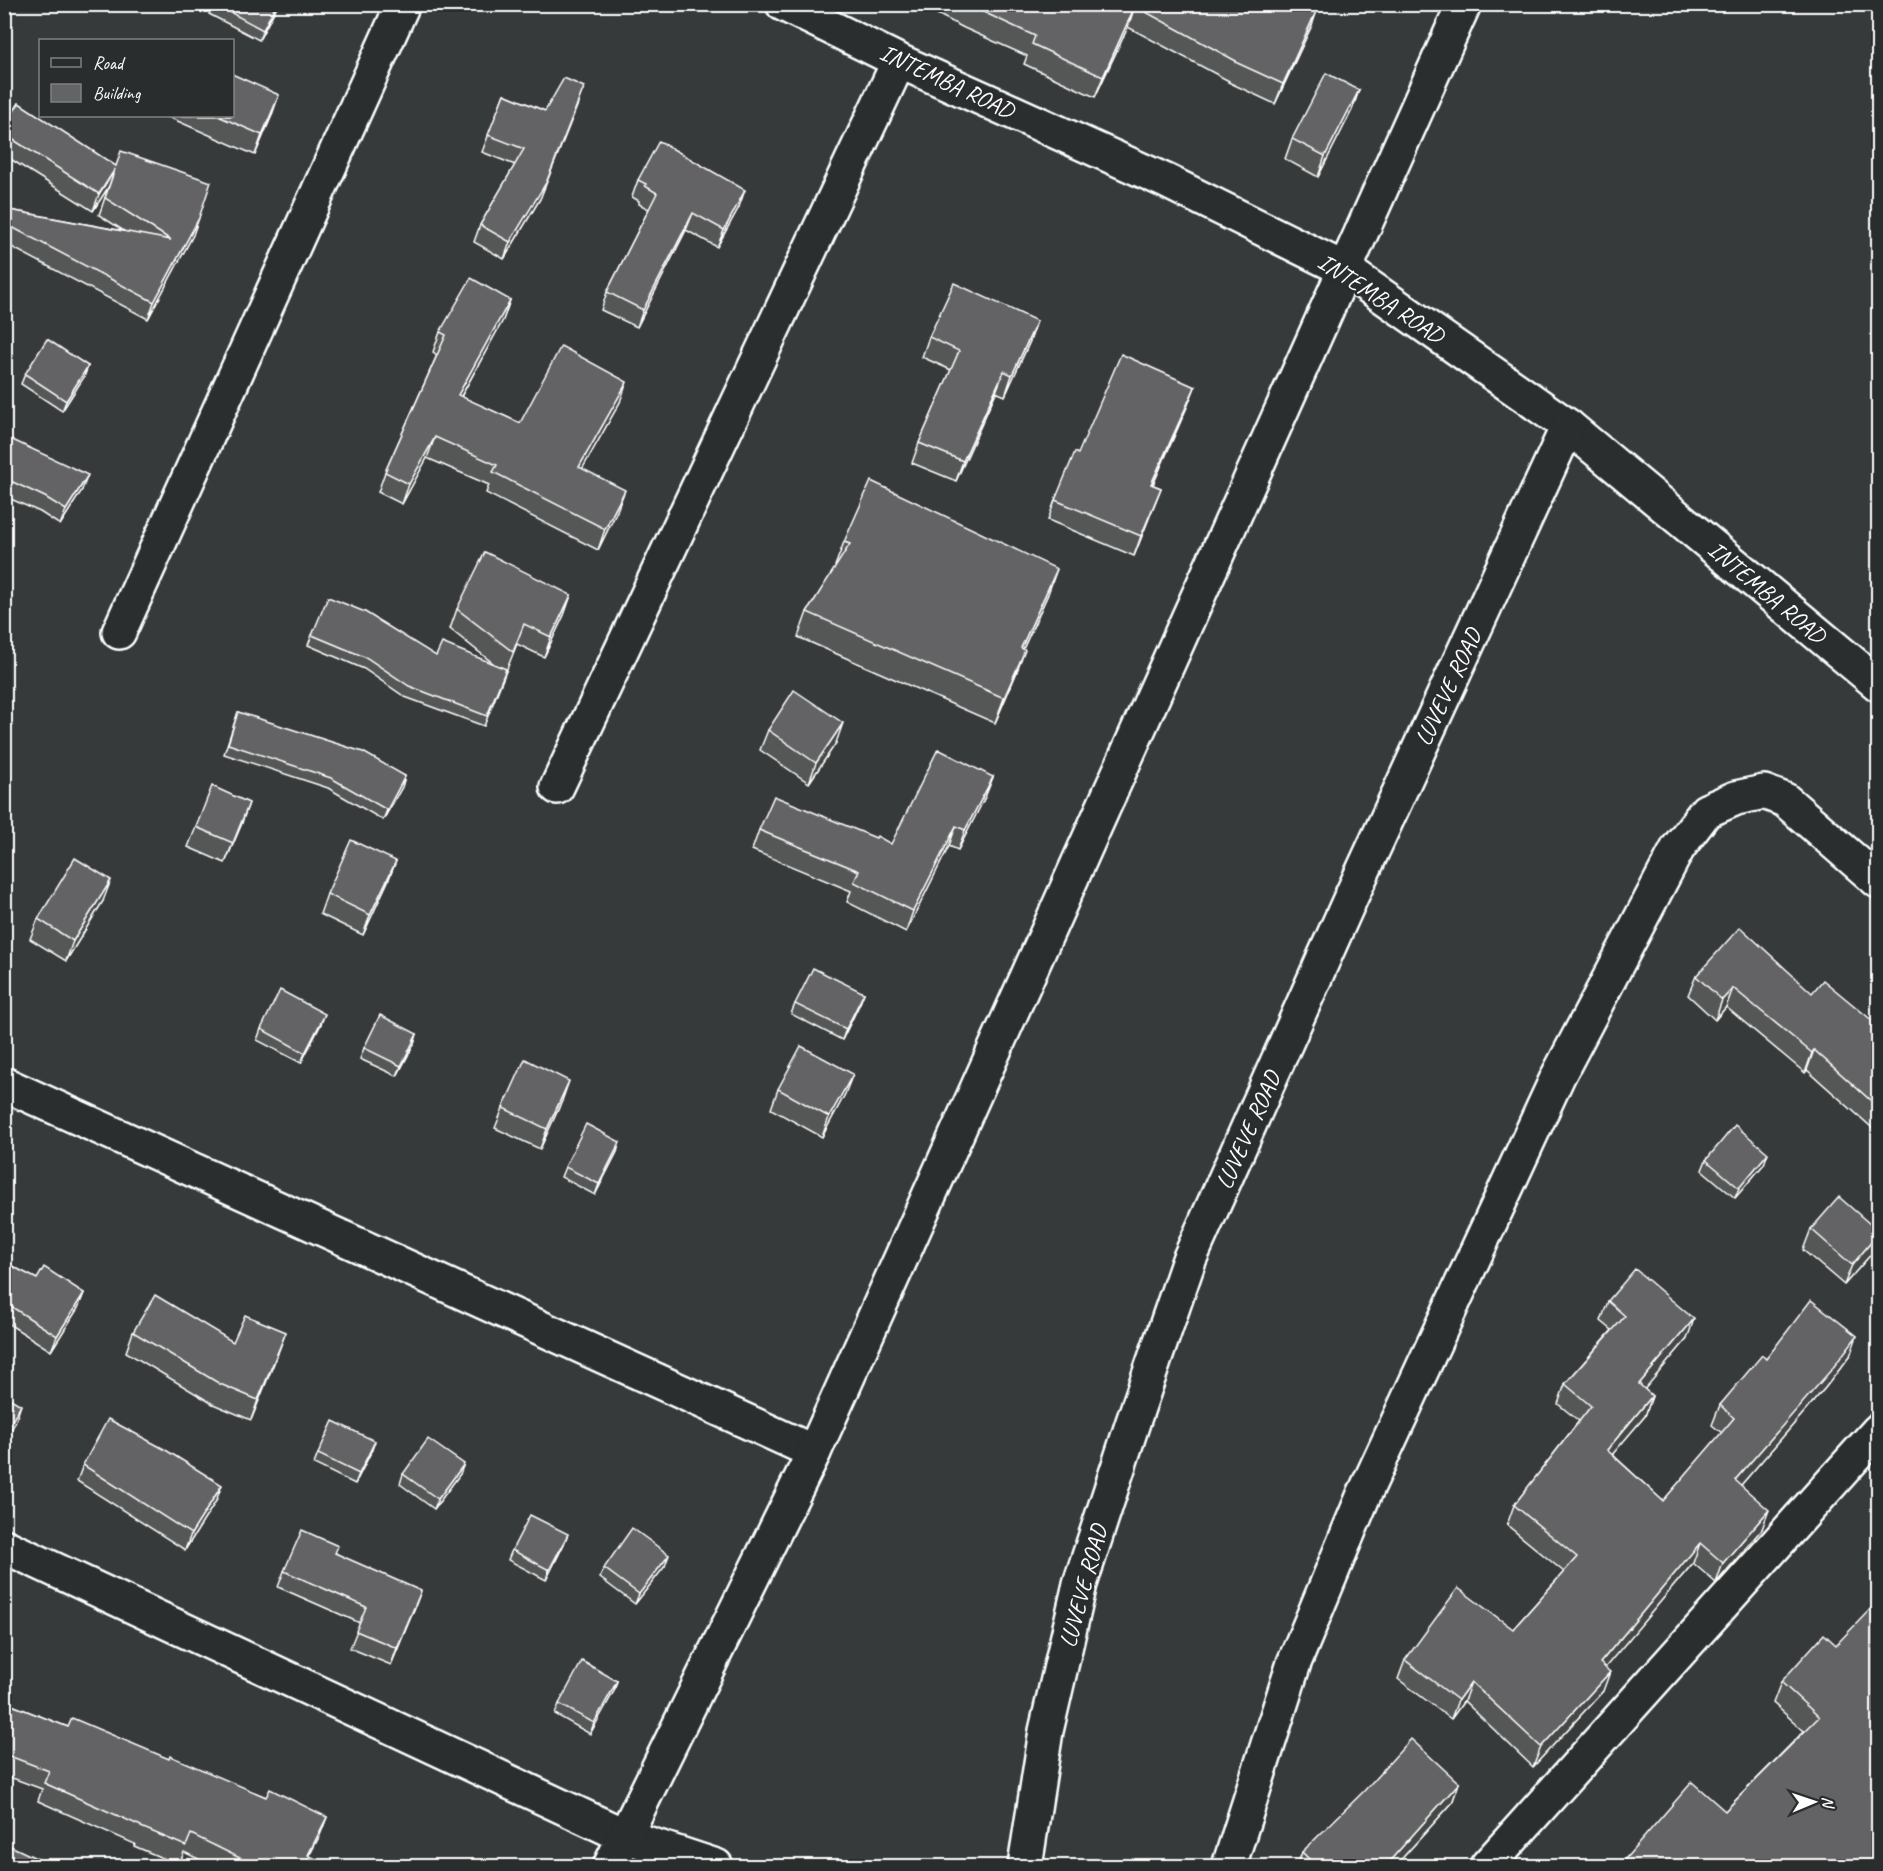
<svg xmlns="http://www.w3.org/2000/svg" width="1883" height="1871" font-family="Caveat,sans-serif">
<rect width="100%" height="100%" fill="#373a3b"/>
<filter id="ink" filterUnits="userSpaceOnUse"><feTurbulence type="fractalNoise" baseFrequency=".0167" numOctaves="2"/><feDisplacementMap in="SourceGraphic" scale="12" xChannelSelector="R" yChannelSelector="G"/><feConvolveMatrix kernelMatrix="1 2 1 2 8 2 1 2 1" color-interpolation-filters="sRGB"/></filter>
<g filter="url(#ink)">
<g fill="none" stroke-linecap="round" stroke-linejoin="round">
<g stroke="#fff" stroke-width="38">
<g id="minor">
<polyline points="119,632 403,4"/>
<polyline points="557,787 899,61"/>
<polyline points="4,1084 814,1452"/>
<polyline points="4,1546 625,1836 716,1866"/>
<polyline points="610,1866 814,1452 1464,4"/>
<polyline points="1229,1866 1294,1663 1363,1497 1558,1076 1678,848 1706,811 1736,798 1764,792 1785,800 1878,881"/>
<polyline points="1487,1866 1878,1431"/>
</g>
</g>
<g stroke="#fff" stroke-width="38">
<g id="tertiary">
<polyline points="783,4 899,61 1166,181 1344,269 1568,426 1878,684"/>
<polyline points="1025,1866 1046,1731 1080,1584 1133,1422 1189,1260 1351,897 1568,426"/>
</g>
</g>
<use href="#minor" stroke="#2a2d2e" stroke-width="33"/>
<use href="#tertiary" stroke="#2a2d2e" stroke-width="33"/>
</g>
<g fill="#555657" stroke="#fff" stroke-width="1.5">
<polygon points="212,4 276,4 276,8 259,40 209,14"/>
<polygon points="918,4 1259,4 1262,6 1319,5 1312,25 1275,104 1228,82 1229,81 1128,27 1095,97 1024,64 1027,56 964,28"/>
<polygon points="1359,90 1352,110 1318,177 1285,159 1292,139"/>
<polygon points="504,94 545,111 578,104 540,199 504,259 474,242 480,225 515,165 482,152"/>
<polygon points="19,103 193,235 148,319 4,243 4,209 124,231 99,215 109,186 93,211 4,155 4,127"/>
<polygon points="272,115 255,155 166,116 232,116"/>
<polygon points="638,180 739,207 717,247 686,230 637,327 601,310 607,292 649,209 639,204 639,201 632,197"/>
<polygon points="510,300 503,320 461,397 520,423 620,402 582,469 617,511 598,550 486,493 489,485 427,458 402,504 378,492 385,472 437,355 433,352 440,332"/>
<polygon points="1037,321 1030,341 1005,396 996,392 956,481 912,463 919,443 951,370 922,357 929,337"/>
<polygon points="88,366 84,377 62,411 21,384 25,374"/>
<polygon points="1195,387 1187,407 1153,485 1161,488 1134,556 1048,520 1055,500 1078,454"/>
<polygon points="4,436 82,490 60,525 40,512 4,496"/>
<polygon points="844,542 1048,594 1023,649 1016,674 995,723 798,637 807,612 836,567 835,566"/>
<polygon points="571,595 564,615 544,657 517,644 484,726 405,697 364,669 308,645 312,635 436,656 494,664 450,629 457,609"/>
<polygon points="238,712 405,776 402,787 383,820 328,788 224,754"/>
<polygon points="768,730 836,743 809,783 760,750"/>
<polygon points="993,777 985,797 958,850 949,846 906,932 847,902 851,891 752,850 759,830 876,838 891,844"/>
<polygon points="242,823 225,863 188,847 196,827"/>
<polygon points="396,861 388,881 363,935 320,914 327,894"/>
<polygon points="103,901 66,961 30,939 38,919"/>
<polygon points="1696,976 1812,993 1874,1022 1878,1017 1878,1133 1807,1070 1805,1073 1726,1007 1715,1020 1688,995"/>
<polygon points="864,993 860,1003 842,1040 791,1014 795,1004"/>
<polygon points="321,1024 301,1063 257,1040 261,1029"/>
<polygon points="417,1034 414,1044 397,1076 360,1059 364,1048"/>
<polygon points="778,1089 845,1094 822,1137 771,1109"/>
<polygon points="562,1101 540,1149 495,1128 503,1108"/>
<polygon points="617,1152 595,1195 561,1177 565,1167"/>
<polygon points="1706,1160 1764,1164 1735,1198 1702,1170"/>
<polygon points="1811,1229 1873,1252 1844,1285 1803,1250"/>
<polygon points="4,1262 37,1279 84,1293 78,1308 51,1351 4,1321"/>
<polygon points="1608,1301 1687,1339 1644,1389 1652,1396 1645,1416 1612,1454 1663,1501 1722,1433 1712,1425 1720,1405 1766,1359 1850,1356 1825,1388 1741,1485 1762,1529 1716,1583 1693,1563 1605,1667 1603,1691 1533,1767 1464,1701 1451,1719 1398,1679 1405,1660 1513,1629 1564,1572 1507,1525 1514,1505 1579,1421 1558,1404 1565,1384 1612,1330 1601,1321"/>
<polygon points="133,1332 233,1342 278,1353 251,1420 213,1404 126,1352"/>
<polygon points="375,1441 371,1452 355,1484 314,1464 318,1454"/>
<polygon points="83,1465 216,1501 185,1550 77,1481"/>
<polygon points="403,1474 460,1474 434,1509 400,1484"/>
<polygon points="564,1544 546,1580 508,1560 512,1550"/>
<polygon points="336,1553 415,1607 391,1665 350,1648 360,1623 278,1587 284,1571"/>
<polygon points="665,1566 635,1604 600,1578 604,1568"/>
<polygon points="1836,1645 1878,1866 1725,1811 1804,1731 1773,1703 1781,1682"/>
<polygon points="617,1681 614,1691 590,1734 555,1714 559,1704"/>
<polygon points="4,1702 68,1727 169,1759 266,1797 327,1817 320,1835 309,1856 329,1866 213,1866 184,1852 179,1865 134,1846 135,1844 38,1801 42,1789 4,1775"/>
<polygon points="1459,1783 1452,1803 1395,1866 1297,1866 1302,1852"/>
</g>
<g fill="#454647" stroke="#fff" stroke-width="1.5">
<polygon points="276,4 277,4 276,8 259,40 263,30"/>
<polygon points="1319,5 1312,25 1275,104 1283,84"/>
<polygon points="1135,6 1128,27 1095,97 1103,77"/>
<polygon points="584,87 540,199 504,259 510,242"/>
<polygon points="1359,90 1352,110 1318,177 1325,156"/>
<polygon points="279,95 272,115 255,155 262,135"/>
<polygon points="115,169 109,186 93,211 99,194"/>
<polygon points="745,190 739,207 717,247 724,230"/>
<polygon points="693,213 686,230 637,327 643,310"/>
<polygon points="199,218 193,235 148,319 154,302"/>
<polygon points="510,300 503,320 450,416 458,395"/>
<polygon points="1037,321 1030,341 1005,396 1012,375"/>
<polygon points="88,366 84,377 62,411 66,401"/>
<polygon points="1004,371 996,392 956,481 963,461"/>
<polygon points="627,382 620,402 572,487 579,467"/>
<polygon points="1195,387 1187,407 1144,504 1151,484"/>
<polygon points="435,437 427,458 402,504 409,484"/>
<polygon points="88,475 82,490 60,525 66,510"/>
<polygon points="1161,488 1153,508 1134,556 1141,536"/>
<polygon points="625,490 617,511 598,550 605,529"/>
<polygon points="1057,569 1048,594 1012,673 1021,648"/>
<polygon points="571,595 564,615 544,657 551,637"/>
<polygon points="1025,650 1016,674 995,723 1004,698"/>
<polygon points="843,723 836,743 809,783 816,763"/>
<polygon points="405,776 402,787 383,820 387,810"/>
<polygon points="993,777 985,797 958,850 965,830"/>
<polygon points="249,803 242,823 225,863"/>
<polygon points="956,826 949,846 906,932 913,911"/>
<polygon points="396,861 388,881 363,935 370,915"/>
<polygon points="111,880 103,901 66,961 73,941"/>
<polygon points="1733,988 1726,1007 1715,1020 1722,1000"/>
<polygon points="864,993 860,1003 842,1040 846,1029"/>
<polygon points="325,1014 321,1024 301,1063 305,1053"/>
<polygon points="417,1034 414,1044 397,1076 401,1066"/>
<polygon points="1814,1050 1807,1070 1805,1073 1812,1053"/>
<polygon points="853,1074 845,1094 822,1137 829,1117"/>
<polygon points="569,1081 562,1101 540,1149 547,1129"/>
<polygon points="620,1142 617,1152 595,1195 599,1184"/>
<polygon points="1768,1153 1764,1164 1735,1198 1739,1188"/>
<polygon points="1878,1234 1873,1252 1844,1285 1852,1265"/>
<polygon points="84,1293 78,1308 51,1351 57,1336"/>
<polygon points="1694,1319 1687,1339 1632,1404 1639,1384"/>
<polygon points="286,1332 278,1353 251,1420 258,1400"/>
<polygon points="1857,1336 1850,1356 1825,1388 1728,1500 1735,1480"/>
<polygon points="1652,1396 1645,1416 1600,1469 1607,1450"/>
<polygon points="21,1405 15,1423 4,1441 4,1435"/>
<polygon points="375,1441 371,1452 355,1484 359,1474"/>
<polygon points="464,1464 460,1474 434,1509 438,1499"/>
<polygon points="222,1485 216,1501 185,1550 191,1534"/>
<polygon points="1769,1510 1762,1529 1716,1583 1723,1563"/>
<polygon points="568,1534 564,1544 546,1580 549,1570"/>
<polygon points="1700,1543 1693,1563 1593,1682 1600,1663"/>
<polygon points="669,1555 665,1566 635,1604 639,1594"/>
<polygon points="421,1591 415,1607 391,1665 397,1648"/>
<polygon points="1610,1672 1603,1691 1533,1767 1541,1747"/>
<polygon points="617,1681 614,1691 590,1734 594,1723"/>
<polygon points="1471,1682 1464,1701 1451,1719 1458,1700"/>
<polygon points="1459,1783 1452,1803 1395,1866 1385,1866"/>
<polygon points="327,1817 320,1835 304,1866 308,1855"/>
</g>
<g fill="#636465" stroke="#fff" stroke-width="1.5">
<polygon points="215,4 276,4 263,30"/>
<polygon points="966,4 1259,4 1262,6 1262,4 1319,5 1283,84 1235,62 1236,61 1135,6 1103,77 1032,44 1035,36"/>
<polygon points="1326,73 1359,90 1325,156 1292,139"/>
<polygon points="232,74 279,95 262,135 218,116 232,116"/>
<polygon points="564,78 584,87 546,183 510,242 480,225 524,149 488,135 504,94 545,111"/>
<polygon points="19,103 116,166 121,151 211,182 199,218 154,302 4,223 4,209 171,240 105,198 115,169 99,194 4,134 4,127"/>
<polygon points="659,141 745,190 724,230 693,213 643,310 607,292 657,193 645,186 646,184 638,180"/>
<polygon points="471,278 510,300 458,395 520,423 561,346 627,382 579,467 625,490 605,529 493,472 497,465 435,437 409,484 385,472 446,335 440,332"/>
<polygon points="954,283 1037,321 1012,375 1004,371 963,461 919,443 959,351 929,337"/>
<polygon points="47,339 88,366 66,401 25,374"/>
<polygon points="1121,354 1195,387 1151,484 1161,488 1141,536 1055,500 1075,452 1078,454"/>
<polygon points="4,436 88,475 66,510 45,497 4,478"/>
<polygon points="871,481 1057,569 1021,648 1025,650 1004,698 807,612 850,544 844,542"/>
<polygon points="485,552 571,595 551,637 524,624 513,652 457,609"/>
<polygon points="328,597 365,612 436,656 442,643 506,669 487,716 409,686 367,658 312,635"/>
<polygon points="794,690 843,723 816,763 768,730"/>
<polygon points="238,712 363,752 405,776 387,810 331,778 228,744"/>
<polygon points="938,749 993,777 965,830 956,826 913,911 854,882 859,871 759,830 774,796 876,838 877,836 891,844"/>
<polygon points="212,786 249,803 233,843 196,827"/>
<polygon points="351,840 396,861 370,915 327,894"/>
<polygon points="75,858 111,880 73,941 38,919"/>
<polygon points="1740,927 1812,993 1823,980 1874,1022 1878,1017 1878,1107 1814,1050 1812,1053 1733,988 1722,1000 1696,976"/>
<polygon points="813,968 864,993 846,1029 795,1004"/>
<polygon points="280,990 325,1014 305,1053 261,1029"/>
<polygon points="380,1015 417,1034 401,1066 364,1048"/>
<polygon points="801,1046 853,1074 829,1117 778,1089"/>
<polygon points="525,1059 569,1081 547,1129 503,1108"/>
<polygon points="586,1124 620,1142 599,1184 565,1167"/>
<polygon points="1735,1125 1768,1153 1739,1188 1706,1160"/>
<polygon points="1839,1197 1878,1231 1878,1234 1852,1265 1811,1229"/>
<polygon points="4,1262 37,1279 44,1267 84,1293 57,1336 4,1302"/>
<polygon points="1635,1269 1694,1319 1639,1384 1652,1396 1607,1450 1663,1501 1734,1418 1720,1405 1762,1355 1766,1359 1811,1300 1857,1336 1832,1369 1735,1480 1769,1510 1723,1563 1700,1543 1600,1663 1610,1672 1541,1747 1471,1682 1458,1700 1405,1660 1458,1588 1513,1629 1577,1557 1514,1505 1591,1406 1565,1384 1625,1316 1608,1301"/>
<polygon points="155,1295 233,1342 245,1315 286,1332 258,1400 220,1384 133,1332"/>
<polygon points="4,1395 21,1405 4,1435"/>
<polygon points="108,1419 164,1449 222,1485 191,1534 83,1465"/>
<polygon points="333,1421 375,1441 359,1474 318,1454"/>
<polygon points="428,1439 464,1464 438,1499 403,1474"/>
<polygon points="530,1515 568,1534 549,1570 512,1550"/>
<polygon points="632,1528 669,1555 639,1594 604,1568"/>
<polygon points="302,1530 338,1546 335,1553 421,1591 397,1648 356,1631 366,1607 284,1571"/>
<polygon points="1878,1601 1878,1866 1619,1866 1692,1782 1725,1811 1819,1717 1781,1682 1824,1634 1836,1645"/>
<polygon points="582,1661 617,1681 594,1723 559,1704"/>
<polygon points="4,1702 68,1727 72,1718 169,1759 170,1756 266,1797 270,1789 327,1817 308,1855 329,1866 256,1866 191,1834 186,1846 141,1827 141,1826 44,1783 49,1771 4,1754"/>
<polygon points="1411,1739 1459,1783 1386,1865 1388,1866 1316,1866 1302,1852 1364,1791"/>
<polygon points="4,1843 51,1865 50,1866 4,1866"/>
</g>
</g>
<g text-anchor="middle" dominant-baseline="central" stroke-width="5" stroke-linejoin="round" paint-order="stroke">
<g font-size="24" fill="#fff" stroke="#2a2d2e">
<text transform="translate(947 81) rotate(25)">INTEMBA ROAD</text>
<text transform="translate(1381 298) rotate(33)">INTEMBA ROAD</text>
<text transform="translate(1767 592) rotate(40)">INTEMBA ROAD</text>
<text transform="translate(1448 687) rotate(-65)">LUVEVE ROAD</text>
<text transform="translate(1248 1130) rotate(-66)">LUVEVE ROAD</text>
<text transform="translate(1083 1586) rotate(-75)">LUVEVE ROAD</text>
</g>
</g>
<rect width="1883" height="1871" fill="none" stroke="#2a2d2e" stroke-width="24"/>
<rect x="12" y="12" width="1859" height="1847" fill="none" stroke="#fff" stroke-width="2" filter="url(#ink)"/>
<rect x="39" y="39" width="195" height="78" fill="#2a2d2e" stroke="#7f8182" stroke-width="1.5"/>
<rect x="51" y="58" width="30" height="9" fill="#2a2d2e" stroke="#7f8182" stroke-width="1.5"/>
<text x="93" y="69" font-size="18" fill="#ffffff">Road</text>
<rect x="51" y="84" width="30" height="18" fill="#636465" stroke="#7f8182" stroke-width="1.5"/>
<text x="93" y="99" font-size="18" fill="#ffffff">Building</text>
<g transform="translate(1814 1802) rotate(88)" stroke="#2a2d2e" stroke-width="4.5" paint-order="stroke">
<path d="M0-4.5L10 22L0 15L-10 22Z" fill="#ffffff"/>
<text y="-9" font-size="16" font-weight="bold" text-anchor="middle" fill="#ffffff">N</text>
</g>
</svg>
